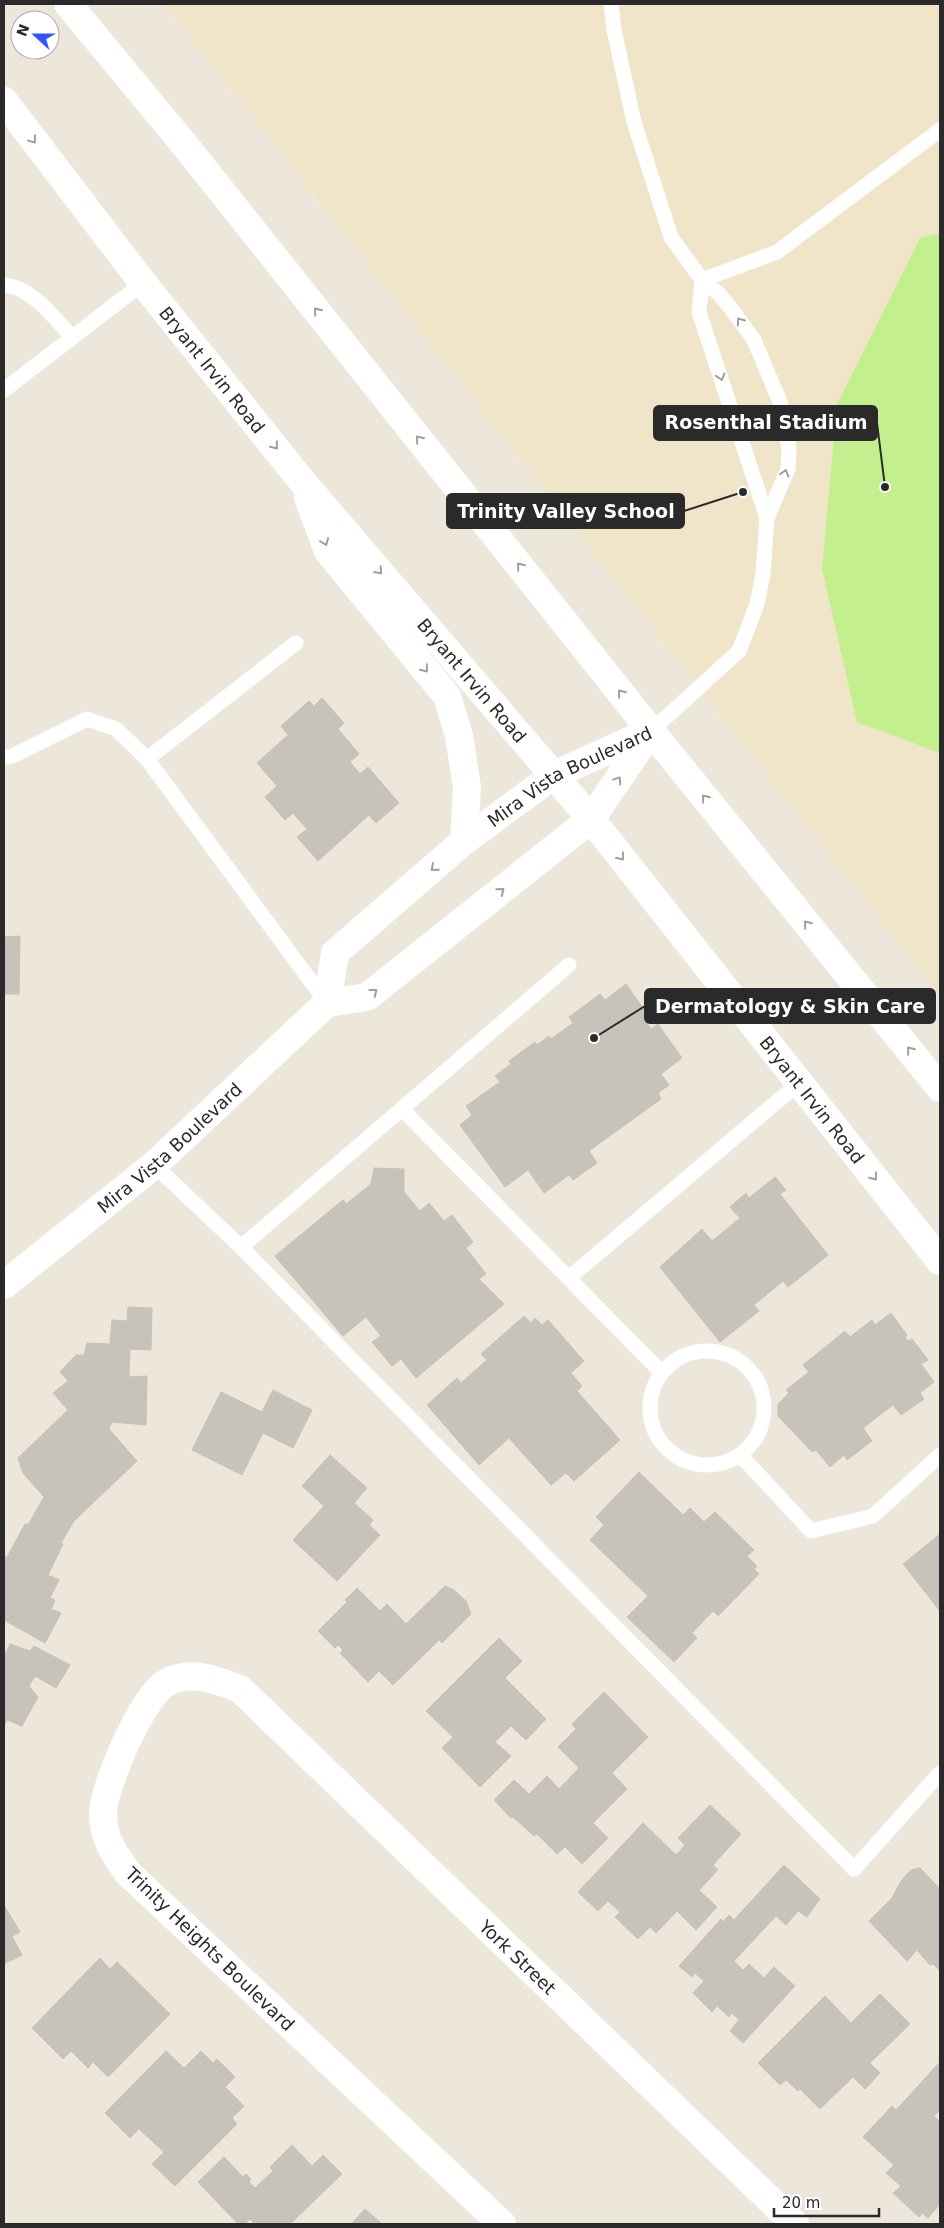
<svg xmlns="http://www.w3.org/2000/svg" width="944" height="2228" font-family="'DejaVu Sans',sans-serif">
<rect width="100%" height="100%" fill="#ede6db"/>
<polygon fill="#f0e4c9" points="164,4 940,4 940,996 928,981"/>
<polygon fill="#c3ef8f" points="940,233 940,753 857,722 822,569 837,404 920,238"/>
<g fill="#c8c3ba" stroke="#c8c2b4">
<polygon points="322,698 344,723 338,729 359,754 350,762 360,774 368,767 399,803 376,823 369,815 318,861 297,837 307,829 293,813 285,820 265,797 277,786 257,763 288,735 281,726 309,701 314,706"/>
<polygon points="20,936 19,994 4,994 4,937"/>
<polygon points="626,984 648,1015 644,1019 651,1029 658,1024 682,1058 661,1074 669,1085 658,1093 661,1099 589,1151 597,1163 573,1180 569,1175 544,1193 528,1170 505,1187 460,1125 472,1115 466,1106 500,1082 495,1076 511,1064 509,1061 535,1042 537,1045 549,1036 551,1039 573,1023 569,1017 600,994 605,1000"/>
<polygon points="374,1168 404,1169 404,1192 420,1211 429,1203 444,1221 452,1215 473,1242 466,1248 486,1274 479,1279 504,1304 416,1378 401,1359 392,1366 372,1342 381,1336 366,1317 343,1336 275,1256 343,1200 346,1204 371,1184"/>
<polygon points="775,1177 786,1190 780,1194 828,1255 788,1287 783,1281 754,1305 759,1311 720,1342 660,1267 702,1229 712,1241 740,1218 730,1207 746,1193 749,1198"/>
<polygon points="128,1307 152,1308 151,1350 130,1349 129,1377 147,1376 146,1425 112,1422 109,1429 137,1461 74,1521 61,1543 63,1544 48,1575 59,1580 50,1598 55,1600 51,1609 61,1613 45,1643 4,1620 4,1557 7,1557 25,1524 28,1525 44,1497 23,1473 18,1458 68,1410 53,1393 68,1381 60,1372 76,1355 84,1355 87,1343 110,1344 112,1320 127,1321"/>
<polygon points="891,1313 907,1335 905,1337 908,1341 912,1339 928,1360 921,1364 934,1382 920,1393 924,1399 901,1415 893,1405 863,1428 872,1441 847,1460 844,1455 830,1467 816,1450 812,1452 778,1416 778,1404 789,1393 786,1390 809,1372 803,1365 845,1331 850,1337 872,1320 875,1325"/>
<polygon points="524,1316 531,1323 535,1318 542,1325 548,1320 584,1361 571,1373 582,1386 577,1391 620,1440 574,1481 566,1473 551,1485 509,1438 479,1465 427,1405 457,1378 461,1383 487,1360 481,1354"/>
<polygon points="273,1390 312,1410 293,1448 263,1433 242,1475 192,1450 221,1392 262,1412"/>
<polygon points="330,1455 367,1488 354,1503 373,1520 369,1525 380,1535 337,1581 293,1540 324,1506 302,1486"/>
<polygon points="639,1472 683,1515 690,1508 704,1522 715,1512 716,1513 754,1550 747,1556 757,1566 754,1569 759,1574 718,1616 713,1611 692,1633 697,1638 674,1662 627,1617 648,1596 590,1540 604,1525 596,1517"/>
<polygon points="940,1534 940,1611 903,1564"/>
<polygon points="445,1586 454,1590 466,1601 471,1614 442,1643 439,1640 393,1685 379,1671 368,1682 340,1653 343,1650 338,1645 335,1648 318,1631 347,1602 345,1600 357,1588 380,1611 387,1604 406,1624"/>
<polygon points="499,1638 522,1661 505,1678 546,1719 526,1740 511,1726 495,1742 511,1756 480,1787 442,1748 453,1737 426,1711"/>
<polygon points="10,1644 30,1651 34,1646 70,1665 56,1688 35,1676 29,1686 38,1697 22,1726 7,1720 4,1726 4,1652 6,1653"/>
<polygon points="604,1692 648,1737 612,1773 627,1789 593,1823 608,1838 582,1864 565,1847 557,1854 537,1834 534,1836 513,1817 511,1818 494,1800 514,1780 529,1794 547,1776 559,1789 579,1768 558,1747 576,1729 572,1724"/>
<polygon points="710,1805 741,1834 713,1865 718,1870 699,1890 717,1907 696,1930 677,1911 656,1933 650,1927 638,1939 615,1917 620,1912 608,1901 598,1911 578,1892 643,1823 676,1855 685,1845 678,1838"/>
<polygon points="784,1865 820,1899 807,1917 798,1911 786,1925 776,1916 734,1961 743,1970 749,1964 764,1978 774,1967 795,1986 743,2043 730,2031 739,2020 732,2013 729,2017 717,2006 712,2012 693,1993 704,1981 695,1973 692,1977 679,1966 721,1919 723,1922 729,1915 734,1920"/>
<polygon points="920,1868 940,1889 940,1971 933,1964 930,1965 917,1950 907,1961 869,1921 892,1898 901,1881 911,1870"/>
<polygon points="4,1905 20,1932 12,1936 22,1955 4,1964"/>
<polygon points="100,1958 110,1969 117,1962 170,2014 108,2077 93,2062 88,2068 71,2051 63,2059 32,2028"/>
<polygon points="880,1994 910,2024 870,2063 880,2073 865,2089 853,2077 820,2109 800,2089 798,2091 786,2080 780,2085 758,2063 825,1996 851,2023"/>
<polygon points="166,2051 184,2068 201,2051 213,2063 217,2059 235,2077 225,2087 244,2106 232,2118 237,2124 175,2186 152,2164 164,2152 139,2129 130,2138 105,2113"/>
<polygon points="940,2062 940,2110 934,2116 940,2122 940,2204 928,2218 922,2213 919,2217 893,2193 901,2186 886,2173 894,2165 863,2137 892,2106 896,2110"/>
<polygon points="292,2145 312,2166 323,2155 342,2174 290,2224 255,2224 250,2219 245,2224 238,2224 198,2182 224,2157 243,2177 246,2174 251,2179 249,2182 255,2188 273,2171 270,2167"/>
<polygon points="365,2209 382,2224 351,2224"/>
</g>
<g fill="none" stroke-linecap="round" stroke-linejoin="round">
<g stroke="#fff" stroke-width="15">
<polyline points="611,4 614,30 634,122 671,237 702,280 718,293 730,307 754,340 780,402 789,448 788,469 767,518 763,574 757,604 739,651 651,731"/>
<polyline points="702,280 777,252 940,130"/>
<polyline points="702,280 699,312 767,518"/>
<path d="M4,285C32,287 54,318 72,337"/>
<polyline points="4,390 143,283"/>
<polyline points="296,643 147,759 327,1003"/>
<polyline points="4,757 12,756 87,719 116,729 147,759"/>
<polyline points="402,1109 661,1372"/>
<polyline points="154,1165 241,1247 854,1869 940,1773"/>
<polyline points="241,1247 569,965"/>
<polyline points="569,1278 800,1082"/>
<circle cx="707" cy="1408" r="57"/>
<polyline points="740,1455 811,1531 873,1516 940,1455"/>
</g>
<path stroke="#fff" stroke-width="28" id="s1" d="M502,2224L128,1873C115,1855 103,1838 103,1815C103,1787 142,1697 166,1683C190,1669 217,1680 240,1689L795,2224"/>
<g stroke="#fff" stroke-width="28">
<path id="s2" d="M327,1003L335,953L464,841L554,775L651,731"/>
<path id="s3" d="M4,1285L154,1165L327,1003L367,997L591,819L651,731"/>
</g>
<g stroke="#fff" stroke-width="28">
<polyline points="68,4 188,149 651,731 940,1088"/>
<path id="s4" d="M4,101L143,283L301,480L591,819L940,1261"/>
<polyline points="308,498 328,551 447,696 459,736 467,787 464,841"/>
</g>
</g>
<defs><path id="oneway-chevron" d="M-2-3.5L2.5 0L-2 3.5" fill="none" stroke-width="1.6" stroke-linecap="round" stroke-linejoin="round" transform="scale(1.25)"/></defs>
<g stroke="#9f9f9f">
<use href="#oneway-chevron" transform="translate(33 140) rotate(53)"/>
<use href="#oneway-chevron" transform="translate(317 311) rotate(-129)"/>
<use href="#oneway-chevron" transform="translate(740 321) rotate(-125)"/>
<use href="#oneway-chevron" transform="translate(721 377) rotate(73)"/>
<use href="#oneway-chevron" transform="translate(419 439) rotate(-129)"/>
<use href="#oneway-chevron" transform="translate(275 446) rotate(51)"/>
<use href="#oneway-chevron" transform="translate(785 473) rotate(-73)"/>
<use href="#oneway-chevron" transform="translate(325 542) rotate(69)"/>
<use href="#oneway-chevron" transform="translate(520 566) rotate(-129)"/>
<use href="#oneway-chevron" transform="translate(379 571) rotate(49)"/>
<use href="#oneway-chevron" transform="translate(425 669) rotate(51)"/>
<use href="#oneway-chevron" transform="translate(621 693) rotate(-128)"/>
<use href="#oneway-chevron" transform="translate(618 780) rotate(-56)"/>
<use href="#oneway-chevron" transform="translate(705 798) rotate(-129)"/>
<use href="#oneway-chevron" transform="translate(621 857) rotate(52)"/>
<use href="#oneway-chevron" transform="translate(434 868) rotate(139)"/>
<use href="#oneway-chevron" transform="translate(501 891) rotate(-39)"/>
<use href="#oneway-chevron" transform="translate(807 924) rotate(-129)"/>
<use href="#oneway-chevron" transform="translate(374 992) rotate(-38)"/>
<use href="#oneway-chevron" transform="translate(910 1050) rotate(-129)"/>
<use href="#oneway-chevron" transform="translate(874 1177) rotate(52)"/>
</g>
<g text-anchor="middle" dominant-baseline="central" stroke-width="4" stroke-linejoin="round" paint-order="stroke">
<g font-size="18" fill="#2a2a2a" stroke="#fff">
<text stroke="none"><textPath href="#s4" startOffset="340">Bryant Irvin Road</textPath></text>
<text stroke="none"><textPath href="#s4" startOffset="745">Bryant Irvin Road</textPath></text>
<text stroke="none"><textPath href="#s2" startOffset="346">Mira Vista Boulevard</textPath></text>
<text stroke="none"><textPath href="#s4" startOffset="1285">Bryant Irvin Road</textPath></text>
<text stroke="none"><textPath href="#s3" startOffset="215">Mira Vista Boulevard</textPath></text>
<text transform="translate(210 1949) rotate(44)">Trinity Heights Boulevard</text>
<text stroke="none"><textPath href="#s1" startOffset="1189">York Street</textPath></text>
</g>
</g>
<path fill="none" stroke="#2a2a2a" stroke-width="2" d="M885 487L877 423M743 492L684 511M594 1038L645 1006"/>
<g fill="#2a2a2a" stroke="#fff" stroke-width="2">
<circle cx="885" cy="487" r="5"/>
<circle cx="743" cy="492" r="5"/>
<circle cx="594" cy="1038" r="5"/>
</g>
<g fill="#2a2a2a" stroke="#2a2a2a" stroke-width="2">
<rect x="654" y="406" width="223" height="34" rx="5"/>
<rect x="447" y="494" width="237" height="34" rx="5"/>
<rect x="645" y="989" width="290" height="34" rx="5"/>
</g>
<g font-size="19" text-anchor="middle" font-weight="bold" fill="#fff">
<text x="766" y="429">Rosenthal Stadium</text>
<text x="566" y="518">Trinity Valley School</text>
<text x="790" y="1013">Dermatology &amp; Skin Care</text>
</g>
<rect width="944" height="2228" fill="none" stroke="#2a2a2a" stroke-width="10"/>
<g transform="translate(35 35) rotate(291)"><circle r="24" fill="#ffffff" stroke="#aaaaaa"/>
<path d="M0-4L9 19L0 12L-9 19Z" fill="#3554ff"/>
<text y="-8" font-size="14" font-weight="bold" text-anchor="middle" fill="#2a2a2a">N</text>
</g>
<path d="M774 2208v8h105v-8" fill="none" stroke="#2a2a2a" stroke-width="2.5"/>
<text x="782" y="2208" font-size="15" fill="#2a2a2a" stroke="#ffffff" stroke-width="4" paint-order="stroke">20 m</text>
</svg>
